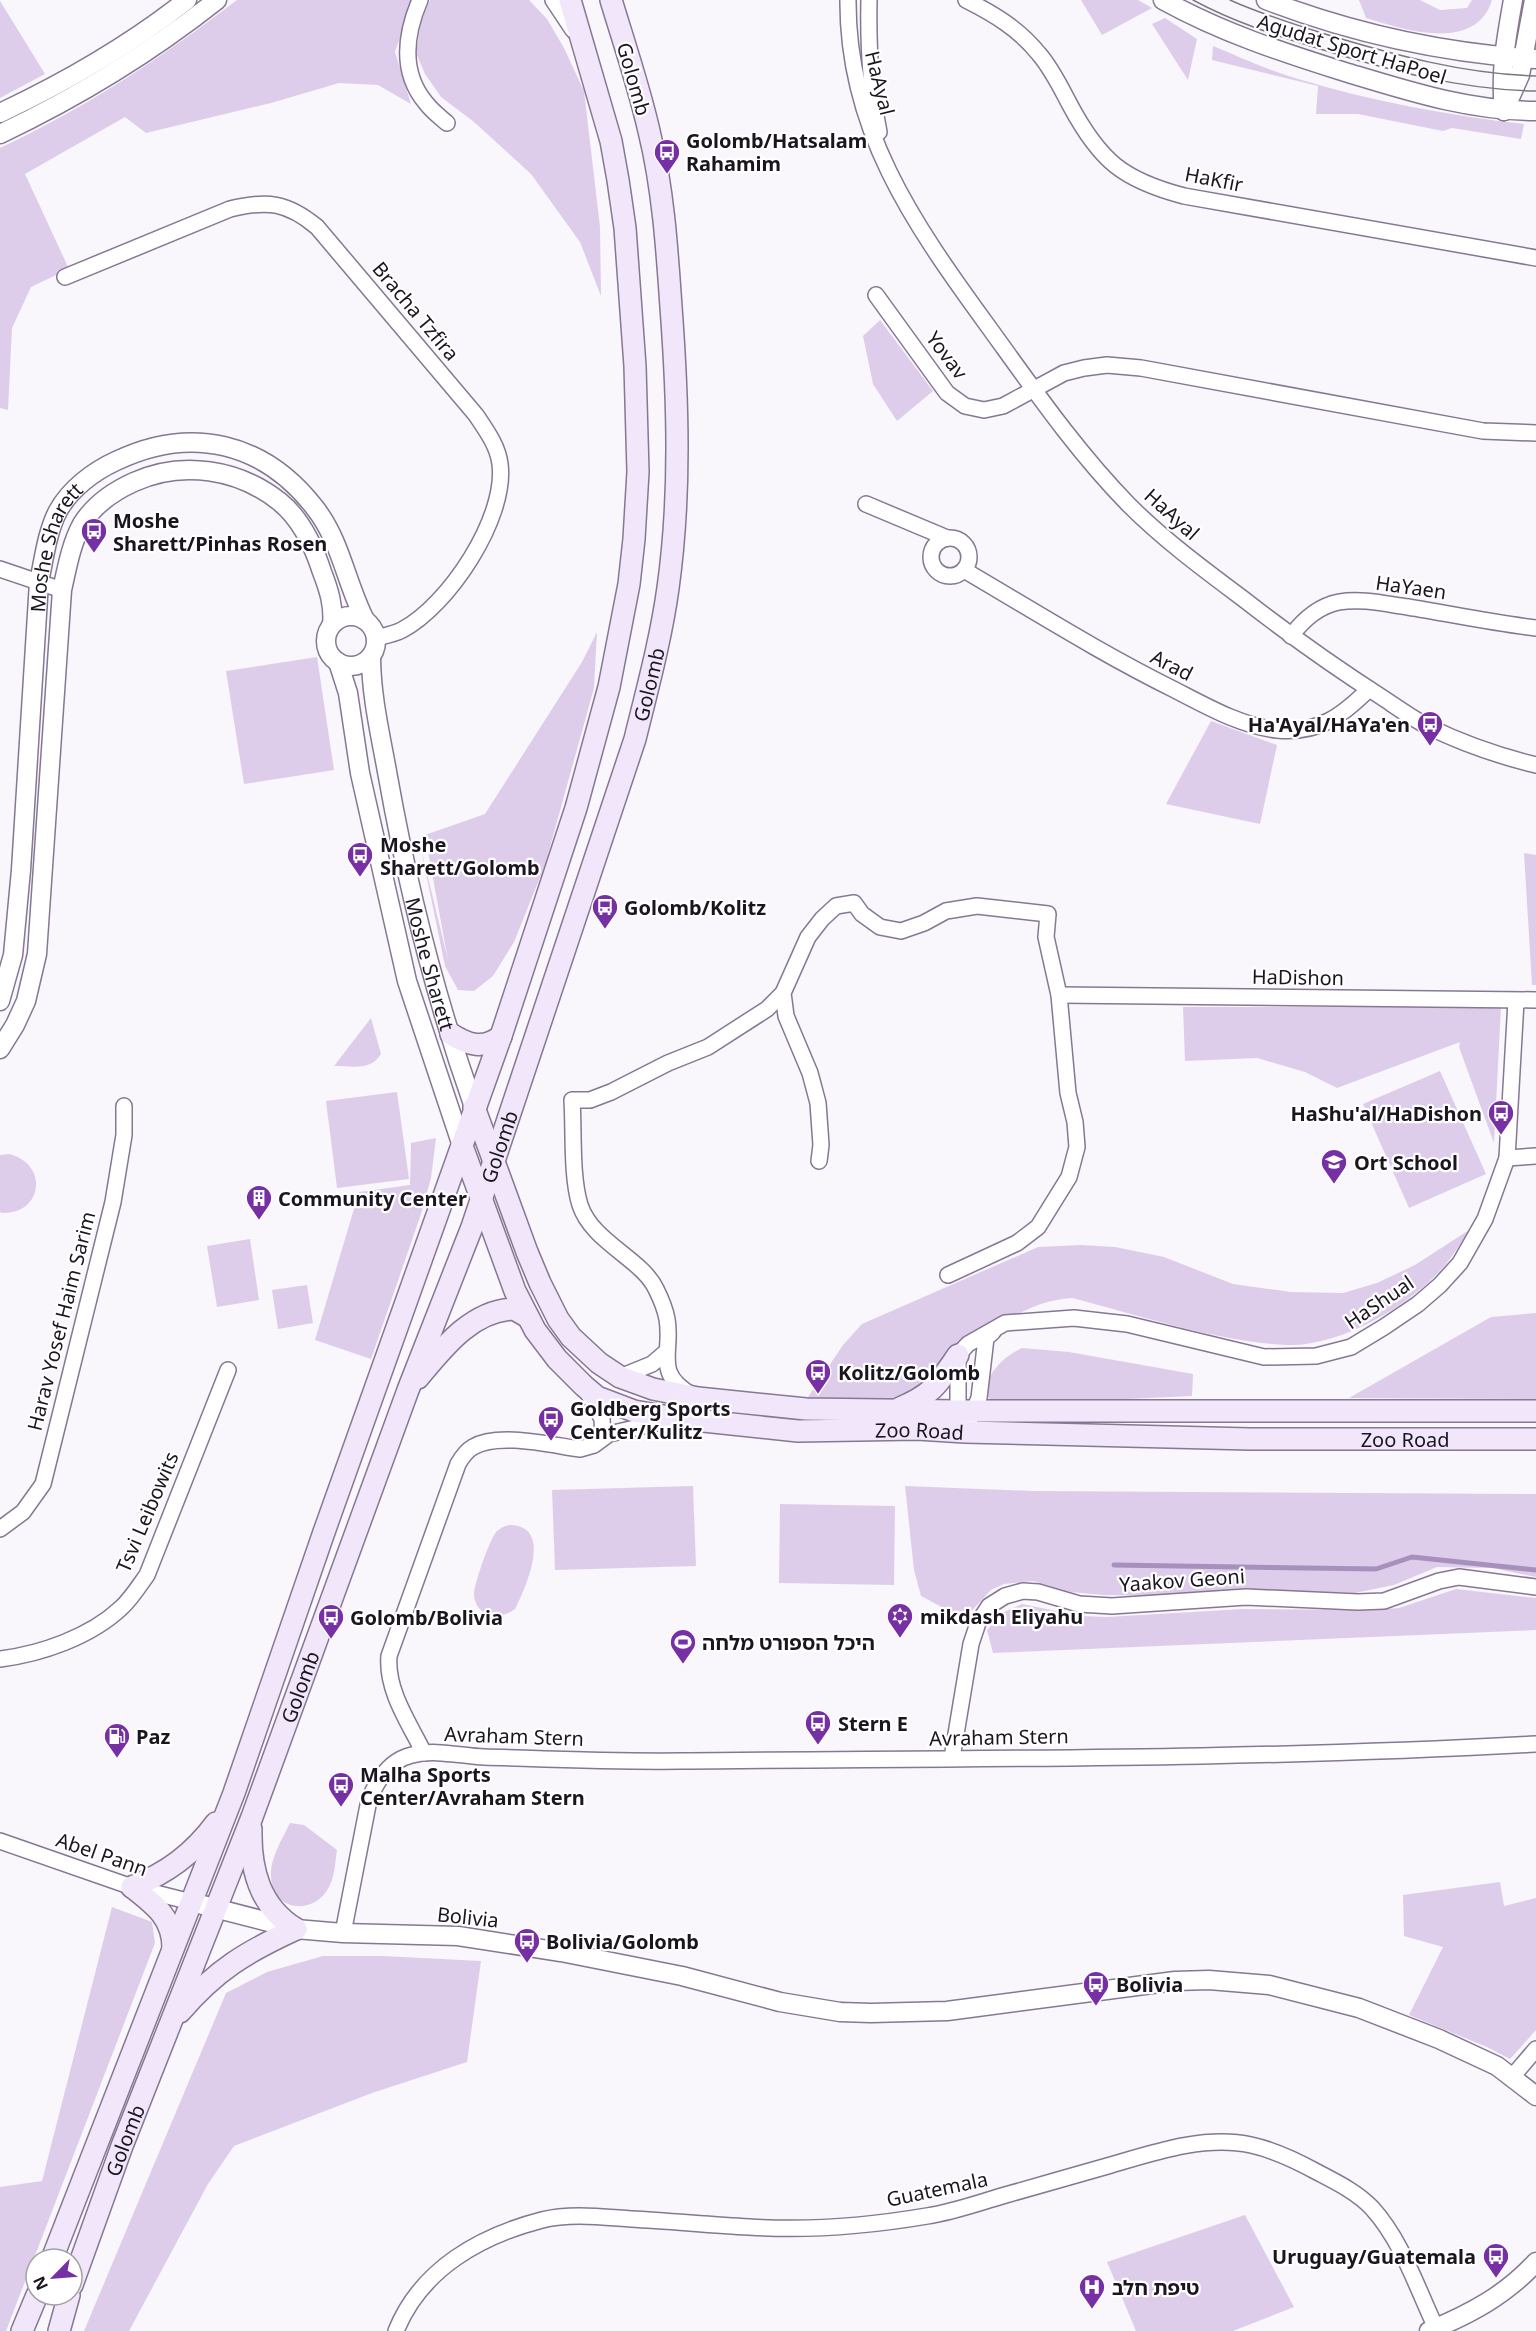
<svg xmlns="http://www.w3.org/2000/svg" width="1536" height="2331" font-family="'Noto Sans','Noto Sans Hebrew',sans-serif">
<rect width="100%" height="100%" fill="#f9f6fc"/>
<g fill="#ddcdeb">
<path d="M237,0H413L395,52L411,104L378,85L339,83L271,103L146,133L125,117L25,174L69,269L31,287L12,328L8,410L0,408V148C87,107 161,58 237,0Z"/>
<polygon points="430,0 529,0 547,19 564,48 584,91 600,227 601,296 580,242 531,174 474,122 441,97 425,74 416,53 421,22"/>
<polygon points="1081,0 1138,0 1152,8 1102,35"/>
<path d="M1359,0H1420L1440,10L1467,8L1472,0H1492C1476,53 1404,30 1366,18Z"/>
<polygon points="0,1 45,74 0,98"/>
<polygon points="1165,18 1197,39 1188,80 1152,24"/>
<path d="M1213,46C1240,57 1267,70 1295,78C1370,101 1446,115 1524,124L1521,139L1452,128L1443,131L1358,114H1316L1318,86L1212,60Z"/>
<polygon points="880,320 933,391 897,421 873,384 863,336"/>
<polygon points="597,632 594,688 545,865 514,942 493,976 474,991 458,990 445,966 420,844 448,960 425,835 485,814 582,662"/>
<polygon points="317,657 334,770 244,784 226,671"/>
<polygon points="1211,721 1277,745 1260,824 1166,804"/>
<polygon points="1524,853 1536,855 1536,985 1532,985"/>
<polygon points="1183,1007 1501,1007 1494,1143 1459,1047 1460,1042 1337,1088 1305,1072 1257,1058 1185,1061"/>
<path d="M371,1018L381,1054C371,1071 352,1066 334,1066Z"/>
<polygon points="1440,1071 1486,1174 1409,1208 1363,1104"/>
<polygon points="397,1092 409,1179 337,1188 326,1101"/>
<polygon points="436,1138 431,1178 421,1214 371,1359 315,1340 359,1192 410,1185 411,1143"/>
<path d="M9,1154C49,1164 43,1214 2,1213L0,1212V1155Z"/>
<path d="M1469,1230C1462,1241 1455,1253 1446,1264C1413,1304 1341,1347 1287,1345C1219,1342 1138,1315 1072,1298C990,1303 949,1390 871,1405C855,1408 823,1402 806,1400L843,1345L862,1324L1038,1247L1081,1245L1115,1247L1164,1257L1233,1284L1291,1292L1343,1293L1377,1283L1415,1265Z"/>
<polygon points="250,1239 259,1300 217,1307 207,1246"/>
<polygon points="307,1285 313,1323 278,1329 272,1290"/>
<polygon points="1536,1313 1536,1399 1349,1398 1491,1317"/>
<path d="M1022,1348L1069,1352L1193,1374L1192,1396L994,1405L986,1394L984,1386C995,1367 1002,1358 1022,1348Z"/>
<polygon points="693,1486 696,1566 555,1570 552,1490"/>
<polygon points="905,1486 1033,1491 1536,1494 1536,1577 1492,1568 1437,1567 1394,1585 1355,1593 1266,1592 1175,1596 1103,1595 1071,1592 1033,1581 1004,1584 991,1590 964,1619 921,1596 914,1570"/>
<polygon points="780,1504 895,1506 894,1585 779,1583"/>
<path d="M509,1525C554,1525 526,1587 515,1609C500,1621 474,1617 474,1593C475,1582 489,1540 497,1531C501,1528 504,1526 509,1525Z"/>
<polygon points="1456,1589 1536,1598 1536,1630 993,1653 987,1630 1004,1612 1022,1604 1081,1616 1107,1617 1243,1609 1370,1610 1399,1608"/>
<path d="M290,1823L304,1825L337,1850C335,1862 335,1876 329,1887C314,1916 272,1912 271,1876C270,1858 283,1838 290,1823Z"/>
<polygon points="1500,1882 1504,1906 1536,1898 1536,2030 1510,2059 1487,2047 1409,2015 1443,1947 1404,1936 1403,1895"/>
<polygon points="112,1907 152,1922 155,1943 6,2331 0,2331 0,2187 42,2181"/>
<polygon points="323,1956 382,1956 481,1961 467,2062 372,2093 234,2146 208,2184 129,2331 84,2331 226,1993 267,1972"/>
<polygon points="1245,2215 1294,2307 1233,2331 1136,2331 1107,2262"/>
</g>
<g fill="none" stroke-linecap="round" stroke-linejoin="round">
<polyline stroke="#a790bb" stroke-width="5" points="1114,1565 1376,1569 1412,1557 1536,1570"/>
<g stroke="#867793" stroke-width="18">
<g id="minor">
<path d="M420,0C405,35 400,72 426,103C432,111 440,117 447,123"/>
<polyline points="553,0 573,30"/>
<path d="M848,0C847,128 913,223 985,322C1030,384 1075,450 1129,505C1165,541 1206,571 1246,601C1291,636 1336,668 1383,698C1398,708 1413,719 1429,727C1464,744 1499,756 1536,765"/>
<path d="M869,0C868,45 870,87 879,132"/>
<path d="M966,0C994,14 1019,29 1039,54C1052,69 1061,88 1070,105C1100,161 1123,180 1184,196L1536,258"/>
<path d="M65,277L230,209C267,200 287,202 317,227L476,415C486,430 498,446 500,464C507,518 448,606 402,630C394,634 384,636 376,638"/>
<polyline points="876,295 947,393 965,406 984,410 1003,406 1064,373 1084,368 1107,365 1141,368 1483,431 1536,433"/>
<polyline points="866,504 947,538"/>
<circle cx="950" cy="557" r="19"/>
<polyline points="0,569 62,590"/>
<path d="M964,570C1034,611 1102,654 1175,690C1206,706 1241,726 1277,730C1318,734 1342,716 1369,689"/>
<path d="M1291,636C1303,620 1318,606 1339,602C1362,598 1386,604 1408,607C1451,614 1493,623 1536,628"/>
<polyline points="1059,995 1536,1000"/>
<polyline points="1507,1158 1536,1156"/>
<polyline points="819,1161 821,1145 818,1103 810,1073 786,1016 783,993 808,937 822,919 836,906 854,903 862,914 880,927 901,931 924,923 946,911 977,906 1048,914 1046,937 1059,995 1068,1093 1075,1122 1077,1147 1069,1177 1038,1227 1017,1243 948,1275"/>
<polyline points="620,1377 652,1364 666,1352"/>
<polyline points="588,1393 602,1419 603,1437"/>
<path d="M692,1395C653,1373 673,1352 667,1319C665,1308 661,1299 656,1289C642,1259 592,1242 580,1205C571,1176 574,1131 572,1100H590L611,1092L668,1063L708,1047L767,1009L783,993"/>
<polyline points="961,1419 958,1411 958,1355 968,1344 1005,1323 1074,1318 1127,1324 1264,1357 1316,1356 1351,1347 1384,1327 1418,1304 1440,1285 1460,1263 1485,1219 1507,1158 1516,1001"/>
<polyline points="970,1419 979,1398 986,1338 993,1332"/>
<polyline points="0,1529 23,1512 43,1484 113,1202 124,1135 124,1106"/>
<path d="M0,1659C41,1654 90,1637 121,1608C131,1599 139,1586 147,1575L228,1370"/>
<path d="M424,1753C409,1723 386,1690 389,1656L458,1464C462,1457 466,1451 473,1447C498,1432 551,1445 580,1449L594,1445L609,1434L670,1420"/>
<polyline points="952,1758 971,1644 978,1623 989,1606 1005,1596 1023,1591 1038,1592 1079,1604 1112,1606 1246,1597 1358,1602 1384,1601 1439,1581 1459,1577 1536,1587"/>
<polyline points="0,1841 132,1887 191,1902"/>
<path d="M343,1933L369,1800C377,1780 390,1760 412,1755C435,1749 461,1756 484,1757C550,1759 615,1762 681,1761C966,1758 1252,1760 1536,1744"/>
<polyline points="1512,2077 1536,2049"/>
<path d="M396,2331C421,2269 480,2236 542,2220C570,2213 602,2217 631,2219C670,2221 710,2225 749,2227C809,2231 868,2226 927,2216C953,2212 978,2203 1002,2196C1038,2186 1075,2175 1111,2165C1155,2152 1205,2135 1251,2145C1274,2150 1297,2161 1317,2172C1336,2182 1357,2192 1372,2208C1402,2241 1417,2288 1436,2328"/>
</g>
</g>
<g stroke="#867793" stroke-width="21">
<g id="tertiary">
<path d="M1163,0C1221,32 1281,52 1345,72C1408,91 1469,111 1536,111"/>
<path d="M1266,0C1352,33 1444,53 1536,59"/>
<polyline points="1504,111 1520,75 1534,0"/>
<path d="M1504,111C1500,71 1506,39 1513,0"/>
<path d="M0,113C66,82 130,45 187,0"/>
<path d="M0,134C78,97 150,53 217,0"/>
<circle cx="351" cy="641" r="25"/>
<path id="s1" d="M371,656C371,697 381,737 388,777C408,889 436,1000 474,1107"/>
<polyline points="338,662 348,693 360,773 407,981 462,1146"/>
<path id="s2" d="M0,1001L13,955L21,870L39,582C44,559 47,532 58,511C70,489 94,471 116,461C191,425 264,442 315,508C341,541 346,583 365,620"/>
<path d="M0,1049L15,1025L26,1001L37,954L62,590C67,568 71,544 82,524C94,505 114,491 134,482C182,460 239,469 280,502C301,519 314,547 322,572C329,590 334,606 332,625"/>
<polyline points="191,1902 296,1929 343,1933 458,1936 561,1952 682,1976 780,2002 840,2012 871,2013 947,2011 1175,1981 1209,1980 1269,1985 1359,2008 1439,2039 1497,2066 1536,2096"/>
<path d="M1429,2331C1470,2314 1506,2295 1536,2262"/>
</g>
</g>
<g stroke="#867793" stroke-width="24">
<g id="secondary">
<path d="M451,1034C468,1045 484,1050 501,1036"/>
<polyline points="474,1107 527,1252 540,1283 558,1319 571,1337 599,1363 620,1377 653,1389 698,1398 806,1409 958,1411 1536,1411"/>
<path id="s3" d="M462,1146L515,1291L535,1330L557,1359L584,1386L597,1397L634,1411L675,1418L798,1431L917,1429L965,1432L1250,1439H1536"/>
<path d="M418,1378C443,1348 472,1310 514,1309L528,1317"/>
<path d="M900,1408C933,1394 938,1384 958,1355"/>
<path d="M251,1829C250,1870 260,1907 296,1929"/>
<path d="M132,1887C167,1873 193,1854 216,1823"/>
<path d="M132,1887C155,1905 173,1918 173,1948"/>
<path d="M180,2012C216,1970 246,1952 296,1929"/>
<polyline points="52,2259 234,1793 324,1532 501,1036 576,808 609,687 629,584 634,539 638,472 635,366 625,228 618,180 611,141 570,0"/>
<path id="s4" d="M72,2285L122,2146L252,1817L408,1390L472,1227L635,739C647,690 661,639 668,588C681,495 678,401 671,307C667,248 663,188 649,131C639,87 624,43 611,0"/>
<polyline points="22,2331 37,2295"/>
<polyline points="59,2331 69,2295"/>
</g>
</g>
<use href="#minor" stroke="#fff" stroke-width="15"/>
<use href="#tertiary" stroke="#fff" stroke-width="18"/>
<use href="#secondary" stroke="#f1e6fa" stroke-width="21"/>
<g stroke="#7b777f" stroke-width="1.5">
<path d="M1193,0C1232,21 1274,35 1317,48C1388,70 1461,90 1536,91"/>
<path d="M1230,0C1261,14 1293,24 1325,34C1394,55 1464,74 1536,76"/>
</g>
</g>
<defs>
<g id="bus-pin" transform="scale(1.35)"><path d="M0 17L-7.5 6A9.5 9.5 0 1 1 7.5 6Z" fill="#7630a4" stroke="#fff"/><path d="M-5-6H5V4H4V6H2V4H-2V6H-4V4H-5ZM-3.5-4V0h7V-4ZM-3.5 1.2v1.5H-2V1.2ZM2 1.2v1.5H3.5V1.2Z" fill="#fff"/></g>
<g id="school-pin" transform="scale(1.35)"><path d="M0 17L-7.5 6A9.5 9.5 0 1 1 7.5 6Z" fill="#7630a4" stroke="#fff"/><path d="M0-5L7-2L0 1L-7-2ZM-4 1L0 2.5L4 1V4Q0 6-4 4Z" fill="#fff"/></g>
<g id="building-pin" transform="scale(1.35)"><path d="M0 17L-7.5 6A9.5 9.5 0 1 1 7.5 6Z" fill="#7630a4" stroke="#fff"/><path d="M-4-6H4V6H1V3H-1V6H-4ZM-2.5-4.3h1.7v1.8h-1.7ZM.8-4.3h1.7v1.8H.8ZM-2.5-1h1.7V.8h-1.7ZM.8-1h1.7V.8H.8Z" fill="#fff"/></g>
<g id="synagogue-pin" transform="scale(1.35)"><path d="M0 17L-7.5 6A9.5 9.5 0 1 1 7.5 6Z" fill="#7630a4" stroke="#fff"/><path d="M0-6.5L5.6 3.2H-5.6ZM0 6.5L5.6-3.2H-5.6Z" fill="#fff"/></g>
<g id="stadium-pin" transform="scale(1.35)"><path d="M0 17L-7.5 6A9.5 9.5 0 1 1 7.5 6Z" fill="#7630a4" stroke="#fff"/><path d="M0-5a6.5 5 0 1 0 0 10a6.5 5 0 1 0 0-10ZM-3.5-1.8h7v3.6h-7Z" fill="#fff"/></g>
<g id="fuel-pin" transform="scale(1.35)"><path d="M0 17L-7.5 6A9.5 9.5 0 1 1 7.5 6Z" fill="#7630a4" stroke="#fff"/><path d="M-5.5-6h7V0h2V4h1.3V-2.5L3-4.5l.8-.8L6-3V5H2.5V1h-1V6h-7ZM-4.2-4.7v3.2H.2V-4.7Z" fill="#fff"/></g>
<g id="hospital-pin" transform="scale(1.35)"><path d="M0 17L-7.5 6A9.5 9.5 0 1 1 7.5 6Z" fill="#7630a4" stroke="#fff"/><path d="M-5-5h3v3.5h4V-5h3V5h-3V1.5h-4V5h-3Z" fill="#fff"/></g>
</defs>
<g fill-rule="evenodd">
<use href="#bus-pin" x="667" y="152"/>
<use href="#bus-pin" x="94" y="531"/>
<use href="#bus-pin" x="1430" y="724"/>
<use href="#bus-pin" x="360" y="855"/>
<use href="#bus-pin" x="605" y="907"/>
<use href="#bus-pin" x="1501" y="1113"/>
<use href="#school-pin" x="1334" y="1162"/>
<use href="#building-pin" x="259" y="1198"/>
<use href="#bus-pin" x="818" y="1372"/>
<use href="#bus-pin" x="551" y="1419"/>
<use href="#synagogue-pin" x="900" y="1616"/>
<use href="#bus-pin" x="331" y="1617"/>
<use href="#stadium-pin" x="683" y="1642"/>
<use href="#bus-pin" x="818" y="1723"/>
<use href="#fuel-pin" x="117" y="1736"/>
<use href="#bus-pin" x="341" y="1785"/>
<use href="#bus-pin" x="527" y="1941"/>
<use href="#bus-pin" x="1096" y="1984"/>
<use href="#bus-pin" x="1496" y="2256"/>
<use href="#hospital-pin" x="1092" y="2287"/>
</g>
<g text-anchor="middle" dominant-baseline="central" stroke-width="4.5" stroke-linejoin="round" paint-order="stroke">
<g font-size="20" fill="#1a151f" stroke="#fff">
<text transform="translate(1352 49) rotate(17)">Agudat Sport HaPoel</text>
<text transform="translate(634 79) rotate(74)">Golomb</text>
<text transform="translate(880 83) rotate(76)">HaAyal</text>
<text transform="translate(1214 179) rotate(11)">HaKfir</text>
<text transform="translate(416 311) rotate(50)">Bracha Tzfira</text>
<text transform="translate(947 355) rotate(53)">Yovav</text>
<text transform="translate(1172 514) rotate(42)">HaAyal</text>
<text stroke="none"><textPath href="#s2" startOffset="460">Moshe Sharett</textPath></text>
<text transform="translate(1411 587) rotate(8)">HaYaen</text>
<text transform="translate(1172 665) rotate(27)">Arad</text>
<text stroke="none"><textPath href="#s4" startOffset="1702">Golomb</textPath></text>
<text stroke="none"><textPath href="#s1" startOffset="314">Moshe Sharett</textPath></text>
<text transform="translate(1298 977) rotate(1)">HaDishon</text>
<text stroke="none"><textPath href="#s4" startOffset="1216">Golomb</textPath></text>
<text transform="translate(1379 1302) rotate(-34)">HaShual</text>
<text transform="translate(61 1321) rotate(-76)">Harav Yosef Haim Sarim</text>
<text stroke="none"><textPath href="#s3" startOffset="616">Zoo Road</textPath></text>
<text stroke="none"><textPath href="#s3" startOffset="1102">Zoo Road</textPath></text>
<text transform="translate(147 1512) rotate(-67)">Tsvi Leibowits</text>
<text transform="translate(1182 1580) rotate(-4)">Yaakov Geoni</text>
<text stroke="none"><textPath href="#s4" startOffset="640">Golomb</textPath></text>
<text transform="translate(514 1736) rotate(2)">Avraham Stern</text>
<text transform="translate(999 1737) rotate(-1)">Avraham Stern</text>
<text transform="translate(102 1854) rotate(19)">Abel Pann</text>
<text transform="translate(468 1917) rotate(6)">Bolivia</text>
<text stroke="none"><textPath href="#s4" startOffset="154">Golomb</textPath></text>
<text transform="translate(937 2189) rotate(-12)">Guatemala</text>
</g>
<g font-size="20" font-weight="bold" fill="#1a151f" stroke="#fff" text-anchor="start">
<text x="686" y="140">Golomb/Hatsalam<tspan x="686" dy="23">Rahamim</tspan></text>
<text x="113" y="520">Moshe<tspan x="113" dy="23">Sharett/Pinhas Rosen</tspan></text>
<text x="1410" y="724" text-anchor="end">Ha'Ayal/HaYa'en</text>
<text x="380" y="844">Moshe<tspan x="380" dy="23">Sharett/Golomb</tspan></text>
<text x="624" y="907">Golomb/Kolitz</text>
<text x="1482" y="1113" text-anchor="end">HaShu'al/HaDishon</text>
<text x="1354" y="1162">Ort School</text>
<text x="278" y="1198">Community Center</text>
<text x="838" y="1372">Kolitz/Golomb</text>
<text x="570" y="1408">Goldberg Sports<tspan x="570" dy="23">Center/Kulitz</tspan></text>
<text x="920" y="1616">mikdash Eliyahu</text>
<text x="350" y="1617">Golomb/Bolivia</text>
<text x="702" y="1642">היכל הספורט מלחה</text>
<text x="838" y="1723">Stern E</text>
<text x="136" y="1736">Paz</text>
<text x="360" y="1774">Malha Sports<tspan x="360" dy="23">Center/Avraham Stern</tspan></text>
<text x="546" y="1941">Bolivia/Golomb</text>
<text x="1116" y="1984">Bolivia</text>
<text x="1476" y="2256" text-anchor="end">Uruguay/Guatemala</text>
<text x="1112" y="2287">טיפת חלב</text>
</g>
</g>
<g transform="translate(54 2277) rotate(245)"><circle r="28" fill="#ffffff" stroke="#a3a1a5" stroke-width="1.5"/>
<path d="M0-4.5L10 22L0 15L-10 22Z" fill="#7630a4"/>
<text y="-9" font-size="16" font-weight="bold" text-anchor="middle" fill="#1a151f">N</text>
</g>
</svg>
